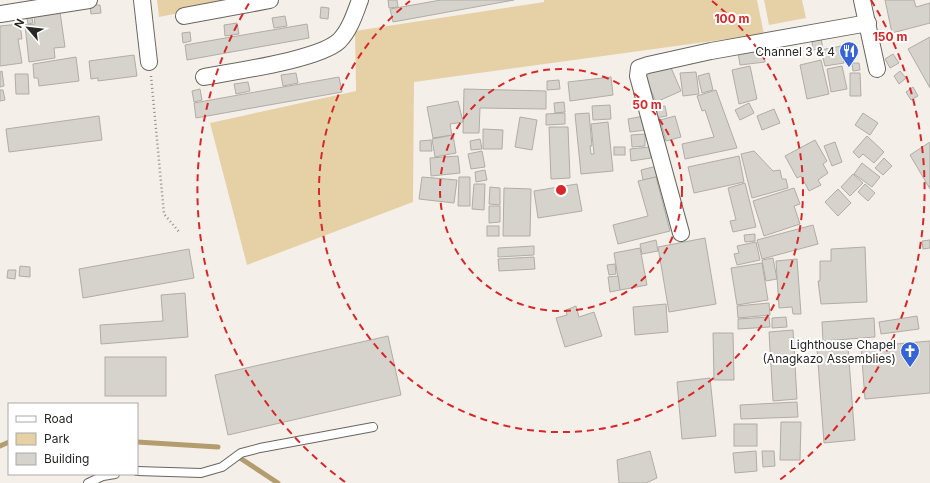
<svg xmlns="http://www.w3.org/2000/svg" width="930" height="483" font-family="Inter,sans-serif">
<rect width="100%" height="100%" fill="#f4f0e9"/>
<g fill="#e6d1a7">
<polygon points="157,0 228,0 229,3 159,17"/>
<polygon points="544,0 757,0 764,34 414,82 413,202 247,265 210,123 356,91 355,31 544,2"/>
<polygon points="764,0 802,0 806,18 769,25"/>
</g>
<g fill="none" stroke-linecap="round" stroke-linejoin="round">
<g stroke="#b39d6e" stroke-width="5">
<polyline points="137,442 218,447"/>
<polyline points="0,446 9,442"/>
<polyline points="240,458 278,483"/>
</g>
</g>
<g fill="#d6d3cc" stroke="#b0aca6">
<polygon points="388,0 397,0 398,7 389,8"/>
<polygon points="441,0 514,0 393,22 390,9"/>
<polygon points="885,0 914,0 916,7 930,3 930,23 892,33"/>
<polygon points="90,5 100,5 101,13 91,14"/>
<polygon points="321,7 329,8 328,19 320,18"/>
<polygon points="60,12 65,47 54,48 55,58 29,62 25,25 35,24 34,16"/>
<polygon points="285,16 287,26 274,28 272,18"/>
<polygon points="27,18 32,18 33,23 28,24"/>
<polygon points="237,23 239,34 225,36 224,25"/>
<polygon points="20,24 22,39 18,39 22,63 0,66 0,26"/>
<polygon points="307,24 309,38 187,60 185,45"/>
<polygon points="190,32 191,41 183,43 182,33"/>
<polygon points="930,37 930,88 908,49"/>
<polygon points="821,39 823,48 813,50 812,41"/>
<polygon points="854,43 855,50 845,52 844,44"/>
<polygon points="841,46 844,63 825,66 821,50"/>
<polygon points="763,49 765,62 740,65 738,52"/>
<polygon points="893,54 899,63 890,68 885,59"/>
<polygon points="134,55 137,76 98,81 98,78 91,79 89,61"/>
<polygon points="76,57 79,81 39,86 38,78 34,78 33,64"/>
<polygon points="821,60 829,94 807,99 800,65"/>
<polygon points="669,63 681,91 656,102 644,74"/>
<polygon points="852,63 859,63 860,70 853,71"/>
<polygon points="750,66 757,99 739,104 732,70"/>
<polygon points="842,66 847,89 831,92 827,69"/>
<polygon points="2,71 4,86 0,87 0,72"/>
<polygon points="900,71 906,78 899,84 894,76"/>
<polygon points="696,72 699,94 683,96 680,73"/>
<polygon points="296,73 298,83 283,86 281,75"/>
<polygon points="709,73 713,90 702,93 698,76"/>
<polygon points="850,73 860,73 861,96 850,96"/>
<polygon points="15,74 28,74 29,94 16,94"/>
<polygon points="339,77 342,92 196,118 194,103"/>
<polygon points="611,77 613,95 570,101 568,82"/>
<polygon points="559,80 560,89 547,90 547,81"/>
<polygon points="248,82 250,91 236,94 234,84"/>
<polygon points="913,87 918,96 911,100 906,92"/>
<polygon points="200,89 202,100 194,102 192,91"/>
<polygon points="464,89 546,91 546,109 480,108 479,133 463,133"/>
<polygon points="0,90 3,90 5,100 0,101"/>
<polygon points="716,90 737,148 685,159 682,144 714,137 705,110 702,111 697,96"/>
<polygon points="458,101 463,122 450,124 452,135 433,138 427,107"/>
<polygon points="564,102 565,112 555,113 554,103"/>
<polygon points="749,103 754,113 740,120 735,110"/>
<polygon points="610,105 611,119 593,120 592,106"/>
<polygon points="665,106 667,116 655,118 653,108"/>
<polygon points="774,109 780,123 762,130 757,116"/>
<polygon points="565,113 565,124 546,125 546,114"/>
<polygon points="589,113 592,146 590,146 591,154 594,154 591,124 608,122 613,171 581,174 575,114"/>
<polygon points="863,113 878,123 870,135 855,125"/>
<polygon points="99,116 102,140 9,152 6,129"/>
<polygon points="644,116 646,130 630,132 628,119"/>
<polygon points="675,116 681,137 666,141 660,120"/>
<polygon points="520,117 537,120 532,150 515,147"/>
<polygon points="549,127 568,127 570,178 551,179"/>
<polygon points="483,129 503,130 502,149 483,149"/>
<polygon points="645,134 645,146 632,147 631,135"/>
<polygon points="453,135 456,153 435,157 432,139"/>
<polygon points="867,136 884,152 874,163 863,154 859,158 853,152"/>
<polygon points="480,139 482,149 471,150 470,141"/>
<polygon points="431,140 432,151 420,151 420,141"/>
<polygon points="815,140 827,161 823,164 828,173 818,180 821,185 809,191 801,176 797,178 785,156"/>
<polygon points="835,142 842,162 832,166 824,146"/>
<polygon points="930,142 930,189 910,155"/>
<rect x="614" y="147" width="11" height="8"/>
<polygon points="650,147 651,158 631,161 630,149"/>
<polygon points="482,151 485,167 471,169 468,154"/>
<polygon points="754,151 773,171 780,170 782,179 786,179 788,188 752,198 741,154"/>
<polygon points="458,156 460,173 431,176 430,158"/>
<polygon points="739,156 744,182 694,193 688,167"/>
<polygon points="884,158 892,166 883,175 875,168"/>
<polygon points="862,163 880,177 872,187 854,174"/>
<polygon points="657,166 660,176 643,180 641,170"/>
<polygon points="485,170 487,180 476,182 475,172"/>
<polygon points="853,174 863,183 850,196 841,187"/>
<polygon points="422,177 457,180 454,203 419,199"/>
<polygon points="459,177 470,177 470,206 458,206"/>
<polygon points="656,177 670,231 618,244 613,225 648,216 638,181"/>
<polygon points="745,183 756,227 733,232 730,221 736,220 728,188"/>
<polygon points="474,184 485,184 484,210 472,209"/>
<polygon points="577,184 582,211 538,218 534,191"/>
<polygon points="865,184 875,193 868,201 858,192"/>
<polygon points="490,187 500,188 500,205 489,204"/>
<polygon points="504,188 531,189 530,236 503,236"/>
<polygon points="794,188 800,204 794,206 800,224 764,236 753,201"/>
<polygon points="838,189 851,203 838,216 825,202"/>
<polygon points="489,206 500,206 500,222 489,223"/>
<polygon points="813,225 818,244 762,259 757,240"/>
<rect x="487" y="226" width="12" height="10"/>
<polygon points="755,234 755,241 745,242 744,235"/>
<polygon points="705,238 716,304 669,312 658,247"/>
<polygon points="656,240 658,251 642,254 640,244"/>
<polygon points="930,240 930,248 923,249 922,241"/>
<polygon points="756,242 760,260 737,265 734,254 739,253 737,246"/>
<polygon points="534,246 534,255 498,257 498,248"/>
<polygon points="865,247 867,302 821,304 818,281 820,281 820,261 831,261 831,249"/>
<polygon points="640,248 647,285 620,290 614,253"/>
<polygon points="189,249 194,278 83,298 79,269"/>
<polygon points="534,257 535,269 499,271 498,259"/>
<polygon points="773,258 777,279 766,281 762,260"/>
<polygon points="797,259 801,314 793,314 792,307 779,308 776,261"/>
<polygon points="762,263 768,300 737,305 731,268"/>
<polygon points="615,264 616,274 609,275 607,265"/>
<polygon points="20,266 30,267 30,277 19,276"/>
<polygon points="8,270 16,270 15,279 7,278"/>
<polygon points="618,276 620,290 610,292 608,277"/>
<polygon points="185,293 188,337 101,344 100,325 163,321 161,295"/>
<polygon points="769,303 770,315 738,318 737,306"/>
<polygon points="666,304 668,332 635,335 633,307"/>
<polygon points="576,306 579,317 594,312 602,336 565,347 556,318 567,315 566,310"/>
<polygon points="917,316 919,329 881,334 879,322"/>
<polygon points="769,317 770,327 738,329 738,319"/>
<polygon points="786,317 787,327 772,328 772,318"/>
<polygon points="874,318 875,337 823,341 822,322"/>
<polygon points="793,330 797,399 773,401 769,332"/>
<polygon points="713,333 733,333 734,380 714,380"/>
<polygon points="388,336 401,395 228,435 215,375"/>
<polygon points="930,341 930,393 865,399 861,347"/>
<polygon points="848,347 855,440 824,443 817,349"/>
<rect x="105" y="357" width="61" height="39"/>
<polygon points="710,378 716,436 682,439 677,382"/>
<polygon points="797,402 798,417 741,419 740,405"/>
<polygon points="781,422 801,422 800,460 780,460"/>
<rect x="734" y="424" width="23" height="22"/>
<polygon points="650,451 657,478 646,483 619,483 617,460"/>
<polygon points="756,451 757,471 735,473 733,453"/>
<polygon points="762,451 774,451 775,466 763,467"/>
</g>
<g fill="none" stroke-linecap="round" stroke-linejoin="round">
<g stroke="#696660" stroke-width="10">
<g id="lane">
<polyline points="137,471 201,473 222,467 241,453 260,448 373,427"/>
<polyline points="88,483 103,476 115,474"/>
</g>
</g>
<g stroke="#696660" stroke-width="18">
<g id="street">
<polyline points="142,0 149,62"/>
<polyline points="862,0 877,69"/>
<polyline points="0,14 89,0"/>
<polyline points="184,16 270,0"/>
<path d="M204,77C235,71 318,60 339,41C350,30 355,13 360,0"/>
<polyline points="681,233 638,76 639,68 648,65 711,51 868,23"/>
</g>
</g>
<polyline stroke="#908d89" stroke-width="2.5" stroke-dasharray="1 3" stroke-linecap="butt" points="151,76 164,214 180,233"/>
<use href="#lane" stroke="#fff" stroke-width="8"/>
<use href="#street" stroke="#fff" stroke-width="16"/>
</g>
<g fill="none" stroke="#d62828" stroke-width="2" stroke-dasharray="7 5">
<circle cx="561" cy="190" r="121"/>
<path d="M712 1A242 242 0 1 1 410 1"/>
<path d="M345 482A363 363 0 0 1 251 0M871 0A363 363 0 0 1 777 482"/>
</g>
<defs>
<g id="restaurant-pin" transform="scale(1)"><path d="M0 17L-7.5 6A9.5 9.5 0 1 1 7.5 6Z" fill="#3664d4" stroke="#fff"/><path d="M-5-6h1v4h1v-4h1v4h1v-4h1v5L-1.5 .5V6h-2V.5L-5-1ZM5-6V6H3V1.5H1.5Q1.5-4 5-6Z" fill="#fff"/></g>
<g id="church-pin" transform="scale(1)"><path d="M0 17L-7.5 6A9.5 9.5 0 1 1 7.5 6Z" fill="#3664d4" stroke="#fff"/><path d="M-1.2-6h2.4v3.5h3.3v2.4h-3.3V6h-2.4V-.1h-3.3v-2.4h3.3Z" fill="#fff"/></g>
</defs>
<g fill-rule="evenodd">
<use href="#restaurant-pin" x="849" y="51"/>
<use href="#church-pin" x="910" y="351"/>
</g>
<g text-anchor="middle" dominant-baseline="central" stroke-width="4" stroke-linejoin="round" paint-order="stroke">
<g font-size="12" fill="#282725" stroke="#fff" text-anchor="end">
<text x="835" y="51">Channel 3 &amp; 4</text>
<text x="896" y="344">Lighthouse Chapel<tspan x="896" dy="14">(Anagkazo Assemblies)</tspan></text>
</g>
</g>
<circle cx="561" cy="190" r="6" fill="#d62828" stroke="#fff" stroke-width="2"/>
<g font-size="12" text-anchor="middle" font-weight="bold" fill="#d62828" stroke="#fff" stroke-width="4" stroke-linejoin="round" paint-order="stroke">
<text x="732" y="23">100 m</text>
<text x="890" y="41">150 m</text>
<text x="647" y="109">50 m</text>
</g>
<rect x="8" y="403" width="130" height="72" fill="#ffffff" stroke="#a9a9a8"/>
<rect x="16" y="416" width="20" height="6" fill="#ffffff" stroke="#a9a9a8"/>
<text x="44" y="423" font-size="12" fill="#282725">Road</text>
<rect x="16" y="433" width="20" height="12" fill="#e6d1a7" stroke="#a9a9a8"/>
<text x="44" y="443" font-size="12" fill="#282725">Park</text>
<rect x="16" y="453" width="20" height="12" fill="#d6d3cc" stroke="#a9a9a8"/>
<text x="44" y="463" font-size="12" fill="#282725">Building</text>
<g transform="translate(28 28) rotate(298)" stroke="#ffffff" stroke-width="3" paint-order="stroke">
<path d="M0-3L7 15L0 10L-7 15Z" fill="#282725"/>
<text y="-6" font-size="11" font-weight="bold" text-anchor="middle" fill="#282725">N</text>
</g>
</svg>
